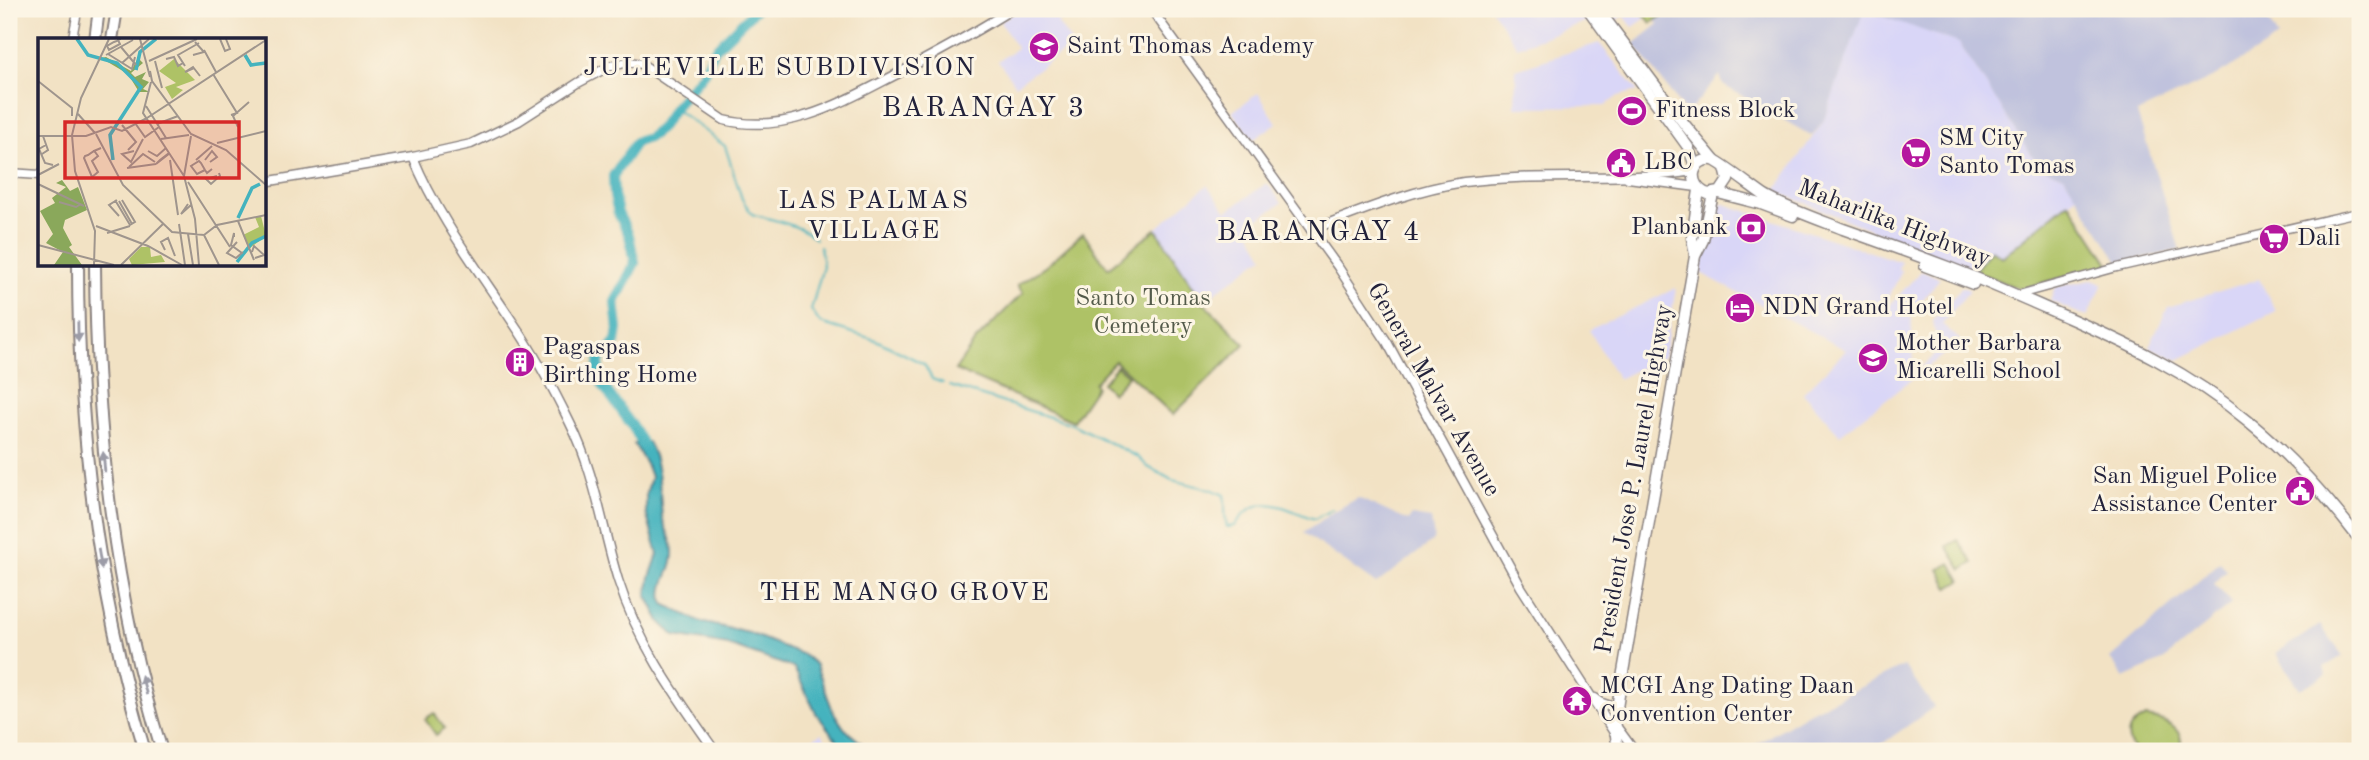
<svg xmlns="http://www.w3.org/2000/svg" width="2369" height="760" font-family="'Old Standard TT',serif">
<rect width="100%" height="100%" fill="#fcf5e5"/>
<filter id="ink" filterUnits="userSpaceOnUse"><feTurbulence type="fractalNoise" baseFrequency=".0143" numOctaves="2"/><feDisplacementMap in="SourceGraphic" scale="14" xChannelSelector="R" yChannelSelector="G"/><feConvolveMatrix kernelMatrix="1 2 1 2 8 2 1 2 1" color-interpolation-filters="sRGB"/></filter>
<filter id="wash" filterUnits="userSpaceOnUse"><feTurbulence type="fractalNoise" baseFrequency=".00686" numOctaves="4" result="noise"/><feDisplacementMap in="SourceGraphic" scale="28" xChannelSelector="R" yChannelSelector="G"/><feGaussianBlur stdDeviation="1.57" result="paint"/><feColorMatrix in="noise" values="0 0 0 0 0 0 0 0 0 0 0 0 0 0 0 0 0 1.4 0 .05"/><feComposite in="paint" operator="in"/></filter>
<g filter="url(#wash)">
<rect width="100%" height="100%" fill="#f2e2c4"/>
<g fill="#d9d6f7">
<polygon points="1019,9 1077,9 1057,22 1073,45 1015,85 998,61 1017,48 1000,22"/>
<polygon points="1491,9 1577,9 1587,21 1517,47"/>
<polygon points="1606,9 1639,9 1646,18 1633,27 1624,15 1615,21"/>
<polygon points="1864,9 1959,43 2039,166 2064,176 2077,196 2002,257 1991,250 1974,271 1775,191 1823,122"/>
<polygon points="1599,43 1638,91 1618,96 1605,106 1515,107 1516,69"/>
<polygon points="1258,93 1277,123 1253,140 1232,112"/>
<polygon points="1267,183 1282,203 1247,226 1264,256 1203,302 1156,229 1207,185 1227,211"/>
<polygon points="1724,204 1901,262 1898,269 1902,271 1878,318 1921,271 1940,278 1911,314 1914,367 1917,371 1938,352 1933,320 1962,287 1970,290 1942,324 1961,341 1840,435 1803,393 1846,350 1701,273 1714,207"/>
<polygon points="2259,279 2276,311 2178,360 2149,347 2168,307"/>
<polygon points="2092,280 2103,284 2087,317 2050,301 2055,287"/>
<polygon points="1676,288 1664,356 1618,379 1589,330"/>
<polygon points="822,733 831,751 793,751"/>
</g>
<g fill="#c0c2dd">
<polygon points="1673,9 2262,9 2278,38 2216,76 2137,113 2180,250 2119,263 2064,176 2039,166 1959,43 1864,10 1823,122 1812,136 1723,85 1720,75 1687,114 1634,44 1659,24 1655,21"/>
<polygon points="1358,498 1408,521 1411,516 1431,519 1434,538 1432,542 1376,584 1304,533 1331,513"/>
<polygon points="2220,562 2227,570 2214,584 2232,603 2162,661 2124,678 2110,659"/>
<polygon points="2320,625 2343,656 2324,667 2326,675 2300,689 2276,653"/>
<polygon points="1904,666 1934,707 1872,751 1745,751 1810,712"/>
</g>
<g fill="#aec266" stroke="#687250" stroke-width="2">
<polygon points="1640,9 1673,9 1651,23"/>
<polygon points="2069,202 2110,265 2020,289 1974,271 1991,250 2002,257"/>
<polygon points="1156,229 1203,302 1245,344 1173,415 1115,361 1094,383 1096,387 1073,421 955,370 975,341 1023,293 1017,285 1046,266 1083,233 1108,268"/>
<polygon points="1117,366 1128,376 1112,393 1102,383"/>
<polygon points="1958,540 1973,563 1962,570 1947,546"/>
<polygon points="1951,563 1961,581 1949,588 1939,569"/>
<polygon points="434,713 445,728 436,735 425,719"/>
<path d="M2146,717C2166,720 2185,728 2181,751H2134C2123,734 2128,725 2146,717Z"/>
</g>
<path fill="#44b3be" stroke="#336a7c" stroke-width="2" d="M648,442C661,466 659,489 662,516C664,528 673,540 673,552C674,572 657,584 664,604L701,622L749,633L804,655L816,665L833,711L844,728L870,751H845L816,713L794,668L728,645L675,636L661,623L647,596L650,577L658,554L646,513V495L651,477L647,466L634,444Z"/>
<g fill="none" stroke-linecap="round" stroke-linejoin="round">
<g stroke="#44b3be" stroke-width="2">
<path d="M674,108L725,146L742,199L752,214C768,219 806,226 815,239"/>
<polyline points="820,246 823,266 811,310 820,323 876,340 924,364 932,379 943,383"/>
<path d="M950,386L1072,424L1138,457L1148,467L1172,480L1213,490L1224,495C1226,506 1224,516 1227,527L1235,526C1258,488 1284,509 1315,519L1332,509"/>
</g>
<polyline stroke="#44b3be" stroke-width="10" points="647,452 633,427 602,384 598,371 600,358 616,342 618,329 615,302 635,263 629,235 618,213 614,195 613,176 636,142 648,138 660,129 674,108 704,72 715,49 756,9"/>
</g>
</g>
<g filter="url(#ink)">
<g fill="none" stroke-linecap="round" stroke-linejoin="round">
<g stroke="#8a8280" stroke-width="10">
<g id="tertiary">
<polyline points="72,40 78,9"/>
<polyline points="2017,295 2115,268 2360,212"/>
<polyline points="1616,725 1635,751"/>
</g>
</g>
<g stroke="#8a8280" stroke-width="11">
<g id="secondary">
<polyline points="1151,9 1338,267 1387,342 1521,587 1615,734"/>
<path d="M413,157C437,216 477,268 512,321C534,353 553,388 570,423C595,472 602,528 618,580C638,644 677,697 715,751"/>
<polyline points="9,173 40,175"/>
<polyline points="1628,178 1697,187"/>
<path d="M264,182L413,157L471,144L519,121L578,83L610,66L629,62L642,64L724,120C788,136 846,100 901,72C939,52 976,32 1012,9"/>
<path d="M1311,230C1361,211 1411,190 1464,182C1541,172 1619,182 1695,171"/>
<polyline points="1595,698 1602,703 1617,708"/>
</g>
</g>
<g stroke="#8a8280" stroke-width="13">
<g id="trunk">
<polyline points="1588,9 1688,147 1696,168"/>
<polyline points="1598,9 1685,125 1714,160"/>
<path d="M1725,168L1728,180L1720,192L1708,194C1686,186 1691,157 1713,160C1718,161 1756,190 1765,196C1790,210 1817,219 1843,229C1880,242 1916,255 1953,269C1987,282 2021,297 2055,312C2125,342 2189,372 2248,421C2290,455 2327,497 2360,540"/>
<polyline points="1718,193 1761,204 1793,216"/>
<polyline points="1695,255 1692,238 1699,190"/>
<polyline points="1925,266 1973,284"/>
<path d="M1619,751C1611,726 1619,698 1623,672L1695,256L1703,240L1713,194"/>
</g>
</g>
<g stroke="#8a8280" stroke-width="14">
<g id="motorway">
<polyline points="95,40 99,9"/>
<polyline points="112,40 117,9"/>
<path d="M78,264C78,428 97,594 145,751"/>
<path d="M95,264C96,429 113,593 162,751"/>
</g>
</g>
<use href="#tertiary" stroke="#fff" stroke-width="7"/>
<use href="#secondary" stroke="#fff" stroke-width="8"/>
<use href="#trunk" stroke="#fff" stroke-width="10"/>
<use href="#motorway" stroke="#fff" stroke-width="10"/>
</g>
<defs><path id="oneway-solid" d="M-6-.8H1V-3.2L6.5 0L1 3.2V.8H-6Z" transform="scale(1.75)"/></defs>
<g fill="#9c9ca7">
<use href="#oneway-solid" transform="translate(78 332) rotate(89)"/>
<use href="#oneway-solid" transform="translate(104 462) rotate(-95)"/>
<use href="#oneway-solid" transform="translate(100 559) rotate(80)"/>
<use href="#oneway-solid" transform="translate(144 685) rotate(-105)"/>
</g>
</g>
<defs>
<g id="school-disc" transform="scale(1.575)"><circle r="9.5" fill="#b5179e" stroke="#fcf5e5"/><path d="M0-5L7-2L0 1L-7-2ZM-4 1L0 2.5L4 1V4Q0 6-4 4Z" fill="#fff"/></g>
<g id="stadium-disc" transform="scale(1.575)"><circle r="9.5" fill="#b5179e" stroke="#fcf5e5"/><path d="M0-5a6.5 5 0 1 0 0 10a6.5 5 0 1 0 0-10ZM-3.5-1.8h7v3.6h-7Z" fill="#fff"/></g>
<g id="supermarket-disc" transform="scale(1.575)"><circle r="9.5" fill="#b5179e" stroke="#fcf5e5"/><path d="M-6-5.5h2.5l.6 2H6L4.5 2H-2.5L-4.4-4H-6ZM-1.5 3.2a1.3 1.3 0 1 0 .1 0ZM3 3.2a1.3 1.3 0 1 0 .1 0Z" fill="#fff"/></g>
<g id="civic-disc" transform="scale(1.575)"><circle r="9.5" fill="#b5179e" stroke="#fcf5e5"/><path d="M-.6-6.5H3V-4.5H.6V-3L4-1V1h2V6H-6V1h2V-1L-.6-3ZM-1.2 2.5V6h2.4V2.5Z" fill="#fff"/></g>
<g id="bank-disc" transform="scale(1.575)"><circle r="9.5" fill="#b5179e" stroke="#fcf5e5"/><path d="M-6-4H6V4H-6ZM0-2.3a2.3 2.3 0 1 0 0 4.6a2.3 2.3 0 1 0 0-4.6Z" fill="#fff"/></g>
<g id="hotel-disc" transform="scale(1.575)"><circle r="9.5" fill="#b5179e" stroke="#fcf5e5"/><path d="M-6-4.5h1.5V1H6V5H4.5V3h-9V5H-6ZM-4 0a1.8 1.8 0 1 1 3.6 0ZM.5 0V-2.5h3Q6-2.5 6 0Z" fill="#fff"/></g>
<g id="building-disc" transform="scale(1.575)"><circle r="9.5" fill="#b5179e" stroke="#fcf5e5"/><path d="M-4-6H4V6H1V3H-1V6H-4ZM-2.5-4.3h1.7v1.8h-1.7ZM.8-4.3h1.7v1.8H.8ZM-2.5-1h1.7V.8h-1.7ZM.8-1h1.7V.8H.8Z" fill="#fff"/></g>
<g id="temple-disc" transform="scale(1.575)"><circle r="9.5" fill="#b5179e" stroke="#fcf5e5"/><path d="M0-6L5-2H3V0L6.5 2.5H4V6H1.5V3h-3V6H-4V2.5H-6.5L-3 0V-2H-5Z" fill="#fff"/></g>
</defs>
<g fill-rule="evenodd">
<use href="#school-disc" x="1044" y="47"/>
<use href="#stadium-disc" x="1632" y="111"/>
<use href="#supermarket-disc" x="1916" y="153"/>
<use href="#civic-disc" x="1621" y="163"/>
<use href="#bank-disc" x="1751" y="228"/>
<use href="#supermarket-disc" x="2274" y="239"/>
<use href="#hotel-disc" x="1740" y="308"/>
<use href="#school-disc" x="1873" y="358"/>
<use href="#building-disc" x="520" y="362"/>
<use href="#civic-disc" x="2300" y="491"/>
<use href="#temple-disc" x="1577" y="701"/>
</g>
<g text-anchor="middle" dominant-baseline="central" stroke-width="6" stroke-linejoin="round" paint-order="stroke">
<g font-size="24" fill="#22223b" stroke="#fcf5e5" text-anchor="start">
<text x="1067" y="47">Saint Thomas Academy</text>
<text x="1655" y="111">Fitness Block</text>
<text x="1939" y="139">SM City<tspan x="1939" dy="28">Santo Tomas</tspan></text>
<text x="1644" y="163">LBC</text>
<text x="1728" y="228" text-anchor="end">Planbank</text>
<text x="2297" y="239">Dali</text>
<text x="1763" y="308">NDN Grand Hotel</text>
<text x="1896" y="344">Mother Barbara<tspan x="1896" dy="28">Micarelli School</tspan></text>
<text x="543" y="348">Pagaspas<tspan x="543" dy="28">Birthing Home</tspan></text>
<text x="2277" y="477" text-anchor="end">San Miguel Police<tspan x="2277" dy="28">Assistance Center</tspan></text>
<text x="1600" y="687">MCGI Ang Dating Daan<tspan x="1600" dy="28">Convention Center</tspan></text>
</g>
<g font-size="24" fill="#22223b" stroke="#fcf5e5">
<text transform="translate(1894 224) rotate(21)">Maharlika Highway</text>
<text transform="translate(1433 390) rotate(60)">General Malvar Avenue</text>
<text transform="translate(1635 479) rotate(-80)">President Jose P. Laurel Highway</text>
</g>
<g font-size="24" fill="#535a4a" stroke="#fcf5e5">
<text x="1143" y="299">Santo Tomas<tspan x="1143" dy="28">Cemetery</tspan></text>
</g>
<g font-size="26" letter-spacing="2" fill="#22223b" stroke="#fcf5e5">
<text x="780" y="68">JULIEVILLE SUBDIVISION</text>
<text x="874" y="201">LAS PALMAS<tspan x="874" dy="30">VILLAGE</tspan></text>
<text x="905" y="593">THE MANGO GROVE</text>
</g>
<g font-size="28" letter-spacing="2" fill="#22223b" stroke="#fcf5e5">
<text x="984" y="109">BARANGAY 3</text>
<text x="1319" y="233">BARANGAY 4</text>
</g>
</g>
<g transform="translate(38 38)">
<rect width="228" height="228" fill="#f2e2c4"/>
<path d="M136,21L157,42L138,49L145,52L134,61L127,49L138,45L121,33ZM223,178L228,198L212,210L205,197L221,189L217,179ZM103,209H112L113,219L123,217L127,224L94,227L91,221Z" fill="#aec266"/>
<path d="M68,19L93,33L100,20L105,25L93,35L97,39L108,34L104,41L111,44L105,51L112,54H101L90,36L63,20ZM24,142L32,153L40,149L49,172L27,182L25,190L34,207L31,209L44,227H16L25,214L8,205L15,196L2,173L17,165L14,160L28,149L18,145Z" fill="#8aa85b"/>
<path fill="none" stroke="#44b3be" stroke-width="3.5" d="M39,1L50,17L79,25L103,49L72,97L75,122M207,17L213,27L228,25M98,32L102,14L118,1M200,180L214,150L222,146M199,224L214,205L228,198"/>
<path fill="none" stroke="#9f958d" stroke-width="2" d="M80,1V2L82,6L71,12L69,8L76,4L79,3L80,2L82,1H83M102,1L112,39M182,1L187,13L192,11L188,1M83,9L98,27M166,12L178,34M70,16L94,31L97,19M68,17L95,2M155,17L166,14L157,4M128,21L136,19L140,28L145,25M111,23L159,1M117,23L124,50M84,25L111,1M147,28L140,17L161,5M156,30L147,34L155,29L162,38M112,33L114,43L153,96L188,112L228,147M175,36L199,75L193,77M0,43L34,70V78M113,44L105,75L146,138M108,68L128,100M40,76L57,95M109,80L228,2M97,85L107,99L121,89M119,86L140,78M84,87L98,104L90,112M200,89L195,78L211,64M58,96L85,147L134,194L166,197L179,187L228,177M0,98H48L73,89L84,93L109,80M153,98L146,138L157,181L161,227M123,101L151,97M179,105L228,93M8,107L1,111L7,125L15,127M56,112V113L57,114L60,118L54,123L60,134L54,139L46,120L47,118L50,117L56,113L63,110M96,113L84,116L93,124L105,101M110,113L119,118L128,110M131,115L122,122L118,126L132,115M4,116L10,112L5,98M132,122L140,177M158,122L174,108M167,122L174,113L179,119L172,124M91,129L105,116L117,124M89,130L118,126M167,132L159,136L153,128L161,123L163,125L167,132L169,135L174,131M0,137L21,126M179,138L168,141L173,146L182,138L181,135M150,144L192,209M0,146L46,168M77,162L92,187L97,184L84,162M79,162L71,167L81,178M81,163L94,186M21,164L38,169L43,166M150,166L143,176L153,167M200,183L216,222M141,186L147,227M58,188L110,208L144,227M69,195L92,188M150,196L155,227M166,197L181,227M196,199V195L193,207L204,215M199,204L189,215L198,220L205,214M0,207L76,227M127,212L123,204L130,200L137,218M214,214L216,208L226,217L217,220M56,227L57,193L37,133L34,97L43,60L71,1M83,227L126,185"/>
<path fill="#d62828" fill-opacity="0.15" stroke="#d62828" stroke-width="3.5" d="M27,84H201V140H27Z"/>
<rect width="228" height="228" fill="none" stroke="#22223b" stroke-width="3.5"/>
</g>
<rect width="2369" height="760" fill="none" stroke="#fcf5e5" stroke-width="35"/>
</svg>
